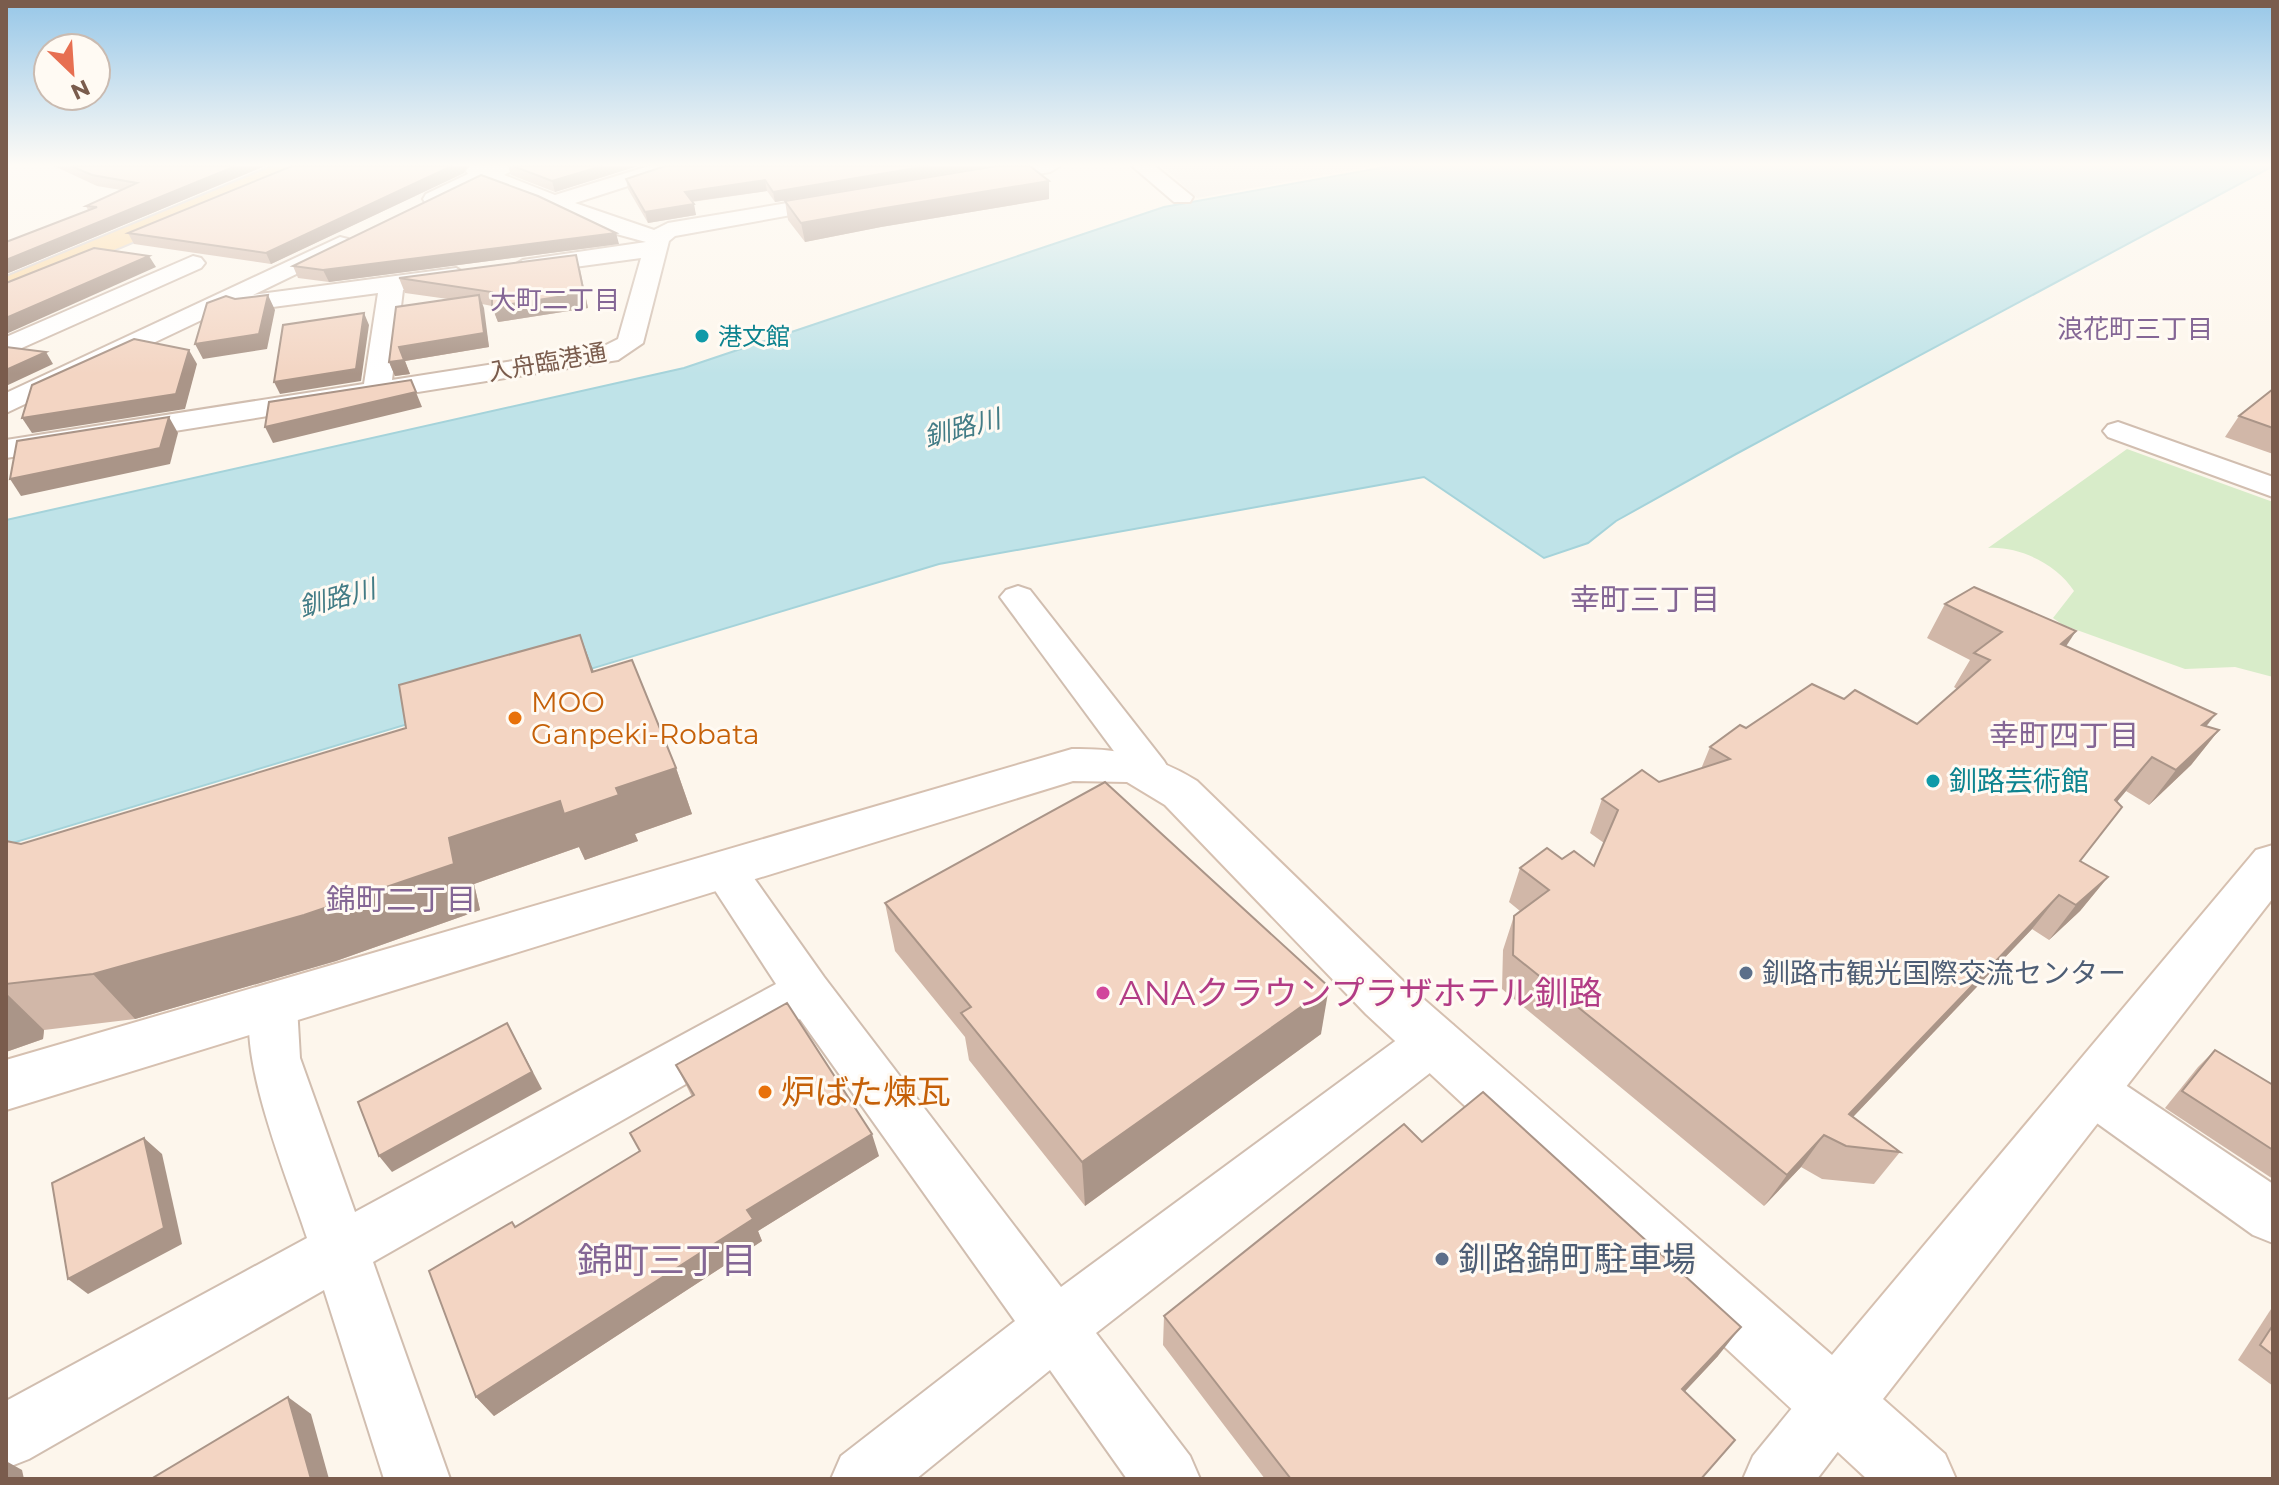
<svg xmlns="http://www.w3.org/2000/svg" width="2279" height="1485" font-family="Montserrat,'Noto Sans JP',sans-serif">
<rect width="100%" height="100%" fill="#fdf6ec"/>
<polygon fill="#efe9e4" points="1162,166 1374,166 1197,198"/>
<path fill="#d8ecc9" d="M2127,449L2273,502V677L2235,667L2185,669L2063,625L2053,618L2074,591C2057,564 2019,546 1988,548Z"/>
<polygon fill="#bfe3e8" stroke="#a5d3da" stroke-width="2" points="1391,166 2273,166 1736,454 1616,521 1588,543 1544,558 1424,477 939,564 6,845 6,520 684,368 1164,207"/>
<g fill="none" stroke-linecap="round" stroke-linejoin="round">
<g stroke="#d1beb0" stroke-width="4">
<g id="street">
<polygon points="470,166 521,166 504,175 555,195 649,166 681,166 678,170 575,203 654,230 668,223 841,194 852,200 841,206 675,236 669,241 643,343 618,360 6,458 6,440 364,384 378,293 242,311 231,306 6,413 6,393 340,237 348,239 351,244 348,249 253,295 456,268 468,275 456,282 403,290 392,380 602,347 618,339 641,258 523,274 511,267 523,260 646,242 609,232 485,182 442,204 426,204 423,199 426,194 468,174 466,171"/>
<polygon points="1012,166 1060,166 1050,172 979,184 969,178 972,174"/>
<polygon points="1132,166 1155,166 1193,197 1190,202 1174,202"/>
<polygon points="193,256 201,258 205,263 201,268 6,355 6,337"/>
<polygon points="2118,422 2273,477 2273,497 2108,437 2103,431 2108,425"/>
<polygon points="1018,586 1030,590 1164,761 1170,771 1164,781 1150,785 1136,781 1000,597 1006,590"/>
<path d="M723,852L739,857L824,977L1061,1287L1417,1025L1435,1019L1453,1025L1460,1040L1453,1055L1096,1333L1190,1456L1200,1479H1127L1050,1370L916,1479H831L841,1456L1015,1321L800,1019L373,1262L450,1479H384L324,1290L29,1459L6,1468V1401L307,1238C289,1182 230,1042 255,992L272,986L289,992L297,1006L300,1058L355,1212L776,984L701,869L707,857Z"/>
<polygon points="2091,1067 2109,1074 2273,1184 2273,1243 2253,1235 2073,1106 2065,1090 2073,1074"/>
<polygon points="1837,1371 1859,1380 1868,1402 1859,1424 1817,1479 1743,1479 1753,1456 1815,1380"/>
</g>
</g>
<g stroke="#d6c0b0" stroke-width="4">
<path id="secondary" d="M1072,749C1119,748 1157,756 1197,781L1404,982L1832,1355L2256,850L2273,845V898L1883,1399L1945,1454L1956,1479H1867L1366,1014L1165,805L1127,782L1073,781L6,1110V1060Z"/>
</g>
<g stroke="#dad1cd" stroke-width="4">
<polygon id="primary" points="274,166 305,166 302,171 6,295 6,277"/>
</g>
<use href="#street" fill="#fff" fill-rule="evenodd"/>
<use href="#secondary" fill="#fff" fill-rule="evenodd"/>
<use href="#primary" fill="#fbd9a5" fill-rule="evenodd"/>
</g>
<g fill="#d1b7a8">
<polygon points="54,166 265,166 6,274 88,210 86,206 121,190 97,186"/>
<polygon points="508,166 638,166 555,192 511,175"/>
<polygon points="665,166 991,166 775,202 767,191 692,202 696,215 648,223 628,189 626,179"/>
<polygon points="464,173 271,264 134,244 128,233"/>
<polygon points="1049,199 881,227 805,242 788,220 785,201"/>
<polygon points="619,244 329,282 298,278 293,266"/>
<polygon points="580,269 588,308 498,322 492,306 482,304 489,347 405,361 410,374 395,376 389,362 448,299 405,293 399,278"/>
<polygon points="2273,389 2273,454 2225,437 2239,416"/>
<polygon points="1945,604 2066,646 2206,726 2219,730 2191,765 2149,805 2126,791 2117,802 2080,861 2108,877 2080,911 2049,940 2032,929 1853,1117 1900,1152 1874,1184 1822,1179 1801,1167 1764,1206 1502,989 1503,950 1514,916 1520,911 1509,902 1520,868 1562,859 1594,866 1604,843 1590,833 1602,799 1701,769 1710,747 1746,728 1844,699 1917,724 1957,689 1954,687 1970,660 1927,638"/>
<polygon points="594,672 676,768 692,814 635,834 638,841 585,860 579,847 474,884 480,910 336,961 135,1019 44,1030 43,1039 6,1052 6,841 21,844"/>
<polygon points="885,903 1321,1034 1085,1206 969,1060 965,1037 895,951"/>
<polygon points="2215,1050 2273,1085 2273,1179 2165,1108 2198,1067"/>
<polygon points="676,1065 879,1156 758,1231 762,1241 494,1416 476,1397 640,1151 692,1097"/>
<polygon points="1422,1142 1718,1356 1685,1391 1701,1479 1265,1479 1163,1345 1164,1316"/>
<polygon points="2273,1306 2273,1386 2238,1360"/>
</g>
<g fill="#aa9588">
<polygon points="236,166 265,166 6,274 6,260"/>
<polygon points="452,166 468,166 464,173 271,264 266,253"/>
<polygon points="602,166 638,166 555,192 552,181"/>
<polygon points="928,166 991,166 775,202 773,192"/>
<polygon points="765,180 767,191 688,202 685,192"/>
<polygon points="1049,181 1049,199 881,227 805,242 801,223 879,209"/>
<polygon points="694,204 696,215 648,223 645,212"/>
<polygon points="616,233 619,244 329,282 323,270"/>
<polygon points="576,255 588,308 498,322 492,307"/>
<polygon points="149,256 156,267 6,334 6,318"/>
<polygon points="268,295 275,310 267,349 203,359 195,344"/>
<polygon points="479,295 484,308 489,347 405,361 410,374 395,376 389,362 399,347"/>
<polygon points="364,313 369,325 361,381 280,394 274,382"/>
<polygon points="189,350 197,364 185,409 32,433 22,418"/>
<polygon points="46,352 53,364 6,386 6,370"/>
<polygon points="411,380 422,407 273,443 265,427"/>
<polygon points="169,417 178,433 170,464 21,496 10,479"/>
<polygon points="2076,631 2054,665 2061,644"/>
<polygon points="580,635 597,680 592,672"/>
<polygon points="2216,714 2189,748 2202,725"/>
<polygon points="2219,730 2191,765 2149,805 2176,770"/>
<polygon points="2152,757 2126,791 2088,835 2115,800"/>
<polygon points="676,768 692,814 635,834 638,841 585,860 579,847 474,884 480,910 336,961 135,1019 93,974 449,838 560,801 616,788"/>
<polygon points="2108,877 2080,911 2049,940 2076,905"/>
<polygon points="2059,895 2032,929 1832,1139 1849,1114"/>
<polygon points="1329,987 1321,1034 1085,1206 1082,1162"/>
<polygon points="6,993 44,1030 43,1039 6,1052"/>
<polygon points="507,1023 542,1089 392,1172 379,1156"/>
<polygon points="872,1134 879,1156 758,1231 762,1241 494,1416 476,1397 747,1210"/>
<polygon points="1824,1135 1801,1167 1764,1206 1787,1175"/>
<polygon points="144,1138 162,1154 182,1244 88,1294 68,1279"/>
<polygon points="1741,1327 1718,1356 1661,1417 1682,1389"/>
<polygon points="288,1397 311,1414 329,1479 311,1479"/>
<polygon points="6,1461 22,1470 24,1479 6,1479"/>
</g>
<g fill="#f3d5c3" stroke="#aa9588" stroke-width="2">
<polygon points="71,166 236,166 6,260 6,242 97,207 86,206 137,183 92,175"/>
<polygon points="292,166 452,166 266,253 128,233"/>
<polygon points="513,166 602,166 552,181"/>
<polygon points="665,166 928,166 773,192 765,180 685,192 694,204 645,212 626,179"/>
<polygon points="996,166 1030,166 1049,181 879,209 801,223 785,201"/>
<polygon points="481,175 538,196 616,233 323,270 293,266"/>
<polygon points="94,248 149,256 6,318 6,283"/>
<polygon points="576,255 584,293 492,307 492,292 399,278"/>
<polygon points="268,295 259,334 195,344 207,303 226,296 235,299"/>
<polygon points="479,295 484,333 399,347 404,360 389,362 396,307"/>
<polygon points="364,313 356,369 274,382 283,325"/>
<polygon points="134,339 189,350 176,394 22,418 32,385"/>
<polygon points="6,347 46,352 6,370"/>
<polygon points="411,380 416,392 265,427 269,402"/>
<polygon points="2273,389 2273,428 2239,416"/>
<polygon points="169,417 160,448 10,479 17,441"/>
<polygon points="1974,587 2076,631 2061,644 2216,714 2202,725 2219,730 2176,770 2152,757 2115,800 2122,807 2080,861 2108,877 2076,905 2059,895 1849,1114 1900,1152 1846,1146 1824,1135 1787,1175 1513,955 1514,916 1549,890 1520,868 1547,848 1562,859 1574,851 1594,866 1618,810 1602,799 1642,770 1659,782 1730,759 1710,747 1740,725 1746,728 1812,684 1844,699 1855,690 1917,724 1990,660 1974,653 2002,632 1945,604"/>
<polygon points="580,635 592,672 632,660 676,768 616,788 619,795 564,814 560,801 449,838 454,864 304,915 93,974 6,984 6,841 21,844 406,728 399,685"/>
<polygon points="1105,782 1329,987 1082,1162 961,1013 971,1007 885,903"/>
<polygon points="787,1003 872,1134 747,1210 753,1219 476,1397 429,1271 512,1222 515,1227 640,1151 630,1133 694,1095 676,1065"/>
<polygon points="507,1023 532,1072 379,1156 358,1102"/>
<polygon points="2215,1050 2273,1085 2273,1150 2182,1091"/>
<polygon points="1483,1092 1741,1327 1682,1389 1735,1440 1701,1479 1291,1479 1164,1316 1404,1124 1422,1142"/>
<polygon points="144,1138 164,1228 68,1279 52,1183"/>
<polygon points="2273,1325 2273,1355 2260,1345"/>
<polygon points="288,1397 311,1479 151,1479"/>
</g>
<linearGradient id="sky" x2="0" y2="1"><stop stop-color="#97c7e8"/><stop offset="0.44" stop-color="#fefbf6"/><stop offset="1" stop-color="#fefbf6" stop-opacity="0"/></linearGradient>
<rect width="2279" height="374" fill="url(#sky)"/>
<g fill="#0f9aa8" stroke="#fffaf3" stroke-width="3">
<circle cx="702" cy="336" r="8"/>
<circle cx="1933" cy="781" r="8"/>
</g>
<g fill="#e8710a" stroke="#fffaf3" stroke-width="3">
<circle cx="515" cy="718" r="8"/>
<circle cx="765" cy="1092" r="8"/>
</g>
<g fill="#5c6f8a" stroke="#fffaf3" stroke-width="3">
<circle cx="1746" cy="973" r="8"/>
<circle cx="1442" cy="1259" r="8"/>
</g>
<circle fill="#d1479c" stroke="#fffaf3" stroke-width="3" cx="1103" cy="993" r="8"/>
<g text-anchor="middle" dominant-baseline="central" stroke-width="6" stroke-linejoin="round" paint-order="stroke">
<g font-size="24" fill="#0d838f" stroke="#fffaf3" text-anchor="start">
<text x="718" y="336">港文館</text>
</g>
<g font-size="24" fill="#7a5c4d" stroke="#fffaf3">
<text transform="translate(547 362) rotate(-10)">入舟臨港通</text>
</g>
<g font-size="26" fill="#846695" stroke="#fffaf3">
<text x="555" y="300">大町二丁目</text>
<text x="2135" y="329">浪花町三丁目</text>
</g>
<g font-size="26" font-style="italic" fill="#437c86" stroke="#fffaf3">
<text transform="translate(962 428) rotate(-15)">釧路川</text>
<text transform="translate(337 598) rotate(-15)">釧路川</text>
</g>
<g font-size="28" fill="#c56008" stroke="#fffaf3" text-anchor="start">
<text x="531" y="702">MOO<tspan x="531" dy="32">Ganpeki-Robata</tspan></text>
</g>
<g font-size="28" fill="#0d838f" stroke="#fffaf3" text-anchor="start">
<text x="1949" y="781">釧路芸術館</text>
</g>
<g font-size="28" fill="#4e5e75" stroke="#fffaf3" text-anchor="start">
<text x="1762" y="973">釧路市観光国際交流センター</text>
</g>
<g font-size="30" fill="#846695" stroke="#fffaf3">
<text x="1645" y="599">幸町三丁目</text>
<text x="2064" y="735">幸町四丁目</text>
<text x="401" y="899">錦町二丁目</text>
</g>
<g font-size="34" fill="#b23c85" stroke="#fffaf3" text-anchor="start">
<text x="1119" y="993">ANAクラウンプラザホテル釧路</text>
</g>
<g font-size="34" fill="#c56008" stroke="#fffaf3" text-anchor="start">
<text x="781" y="1092">炉ばた煉瓦</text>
</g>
<g font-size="34" fill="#4e5e75" stroke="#fffaf3" text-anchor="start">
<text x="1458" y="1259">釧路錦町駐車場</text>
</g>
<g font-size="36" fill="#846695" stroke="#fffaf3">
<text x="667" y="1260">錦町三丁目</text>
</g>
</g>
<rect width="2279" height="1485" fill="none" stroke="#7a5c4d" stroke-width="16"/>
<g transform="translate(72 72) rotate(155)"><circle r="38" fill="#fffaf3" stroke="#cabbb1" stroke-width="2"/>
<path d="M0-6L14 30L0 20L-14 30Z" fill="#e76f51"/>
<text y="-12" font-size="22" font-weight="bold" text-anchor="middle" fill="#7a5c4d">N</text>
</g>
</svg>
